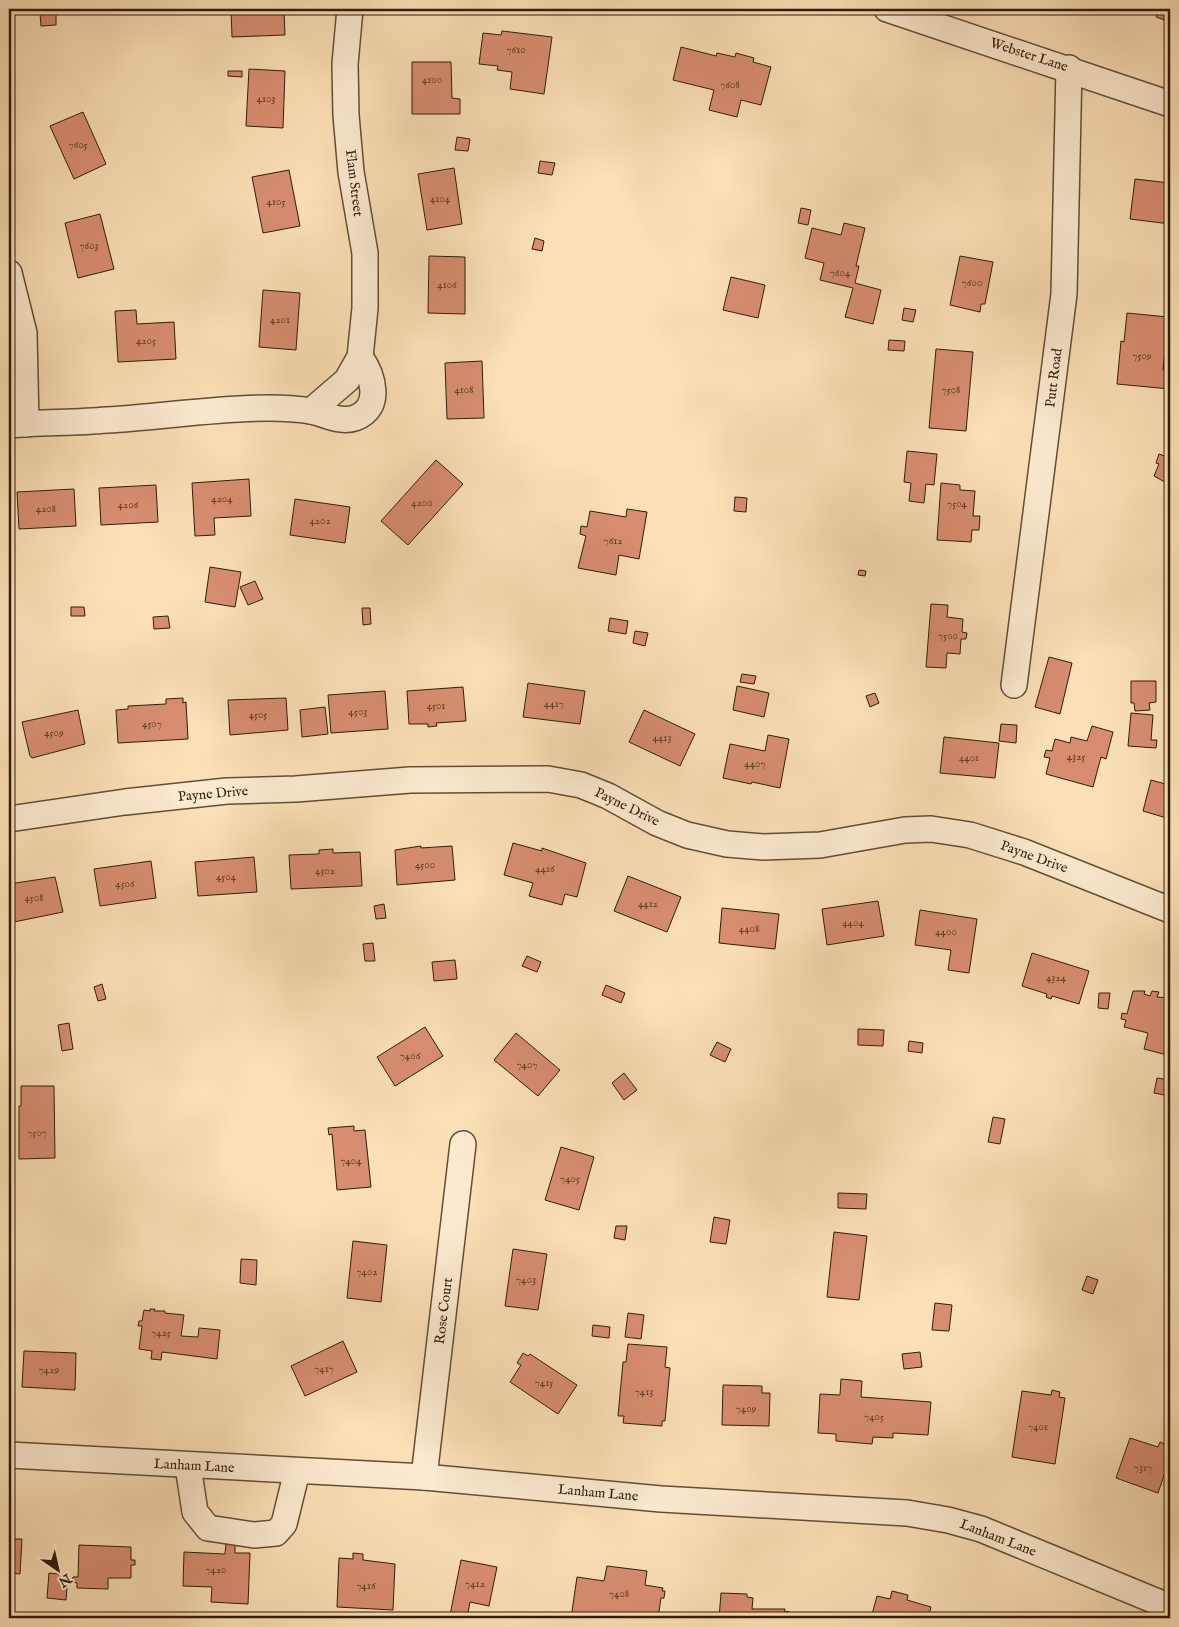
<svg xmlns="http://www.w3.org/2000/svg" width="1179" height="1627" font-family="'IM FELL English',serif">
<rect width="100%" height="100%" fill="#fbdfb6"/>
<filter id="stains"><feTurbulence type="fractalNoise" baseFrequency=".004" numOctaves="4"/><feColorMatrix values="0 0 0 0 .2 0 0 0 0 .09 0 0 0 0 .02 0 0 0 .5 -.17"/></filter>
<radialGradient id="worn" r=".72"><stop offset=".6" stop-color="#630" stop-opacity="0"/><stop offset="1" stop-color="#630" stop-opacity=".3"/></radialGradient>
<g fill="#d88d71" stroke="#2f1d09">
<polygon points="231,9 284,9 285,35 232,37"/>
<polygon points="1153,9 1170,9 1170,22 1156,17 1159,11"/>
<polygon points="40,13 56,13 56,25 41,26"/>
<polygon points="502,31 552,37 544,94 510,89 512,72 497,70 498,66 479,64 483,33 501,35"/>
<polygon points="681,47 716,56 717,53 735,57 736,53 754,58 753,62 771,67 761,105 741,100 737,117 709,110 714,90 673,80"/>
<polygon points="412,62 451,62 452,98 460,99 460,114 412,114"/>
<polygon points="249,69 285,71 283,128 246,126"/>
<polygon points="228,71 242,71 242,77 228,76"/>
<polygon points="83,112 106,164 74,179 50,126"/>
<polygon points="457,137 470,139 468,151 455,150"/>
<polygon points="540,161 555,163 552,175 538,173"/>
<polygon points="454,168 462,224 427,230 418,174"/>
<polygon points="289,170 300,226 263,233 252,177"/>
<polygon points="1135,179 1170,183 1170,224 1130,219"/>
<polygon points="801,208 811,210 808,225 798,223"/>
<polygon points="100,214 114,269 78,278 65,223"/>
<polygon points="844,223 865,228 856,266 859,266 855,283 881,290 873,324 845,317 853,288 820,280 824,263 805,258 812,228 841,235"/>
<polygon points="535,238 544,241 542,251 532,249"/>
<polygon points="429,256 465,257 465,314 428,313"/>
<polygon points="960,256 993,262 985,304 981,304 980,312 950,305"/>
<polygon points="731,277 765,285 758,318 723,310"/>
<polygon points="1169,282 1170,283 1170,294 1166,293"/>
<polygon points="263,290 300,293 296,350 259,347"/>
<polygon points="904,308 916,310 913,322 902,320"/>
<polygon points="136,310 137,324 174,322 176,359 118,362 115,311"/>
<polygon points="1127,313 1168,317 1163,370 1170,370 1170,389 1117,384 1121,341 1124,342"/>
<polygon points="889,340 905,341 904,351 888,350"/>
<polygon points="936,349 973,352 966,431 929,428"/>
<polygon points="482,361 484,418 447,419 445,363"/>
<polygon points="907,451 937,454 934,485 926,484 924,503 909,501 911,483 904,482"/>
<polygon points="1159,454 1170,458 1170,485 1154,476 1159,464 1156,463"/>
<polygon points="436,460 463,484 408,545 381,521"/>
<polygon points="249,479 251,516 214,518 215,535 195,536 192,483"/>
<polygon points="941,483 960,485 960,490 975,491 973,516 980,516 979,530 972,530 971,542 937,540"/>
<polygon points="156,485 158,522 101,525 99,488"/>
<polygon points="74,489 76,526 19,529 17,492"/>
<polygon points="735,497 747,498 746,512 734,511"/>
<polygon points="295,499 350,507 345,543 290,535"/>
<polygon points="627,509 647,512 639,559 619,555 616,575 578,568 586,536 580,534 581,526 587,527 590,511 626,517"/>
<polygon points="210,567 241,572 235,607 205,602"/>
<polygon points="859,570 866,571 865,576 858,575"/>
<polygon points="255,581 263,599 248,605 240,587"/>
<polygon points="931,604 948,605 947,617 963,619 962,632 967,633 966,639 961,639 960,654 947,653 946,668 926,667"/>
<polygon points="71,607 84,607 85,616 71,616"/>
<polygon points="362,608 370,608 371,624 363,625"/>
<polygon points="168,616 170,628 154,629 153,617"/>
<polygon points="610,618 628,621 626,634 608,631"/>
<polygon points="635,631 648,633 645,646 633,643"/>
<polygon points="1049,657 1072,663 1060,714 1035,707"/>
<polygon points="742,674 756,676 754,684 740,682"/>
<polygon points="1131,681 1156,681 1156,702 1149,703 1150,710 1135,711 1134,703 1131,703"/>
<polygon points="528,683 585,691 580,724 523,717"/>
<polygon points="737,686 769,693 764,717 733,710"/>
<polygon points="463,687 466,721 436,723 437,726 428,727 428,724 409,724 407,691"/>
<polygon points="385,691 388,729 331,733 328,695"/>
<polygon points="875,693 879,703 870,707 866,696"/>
<polygon points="183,698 183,703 186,702 188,739 118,743 116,710 128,709 128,706 166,704 166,699"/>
<polygon points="286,698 288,730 230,735 228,700"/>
<polygon points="325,707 328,734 302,737 300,710"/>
<polygon points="78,710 85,744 32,758 30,756 22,722"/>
<polygon points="644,710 695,734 680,766 629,742"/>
<polygon points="1131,713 1153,715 1151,740 1157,740 1156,748 1128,746"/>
<polygon points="1001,724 1017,725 1016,743 999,741"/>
<polygon points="1092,726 1113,732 1106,759 1101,757 1093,787 1046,774 1050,758 1044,757 1046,750 1052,751 1055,739 1070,743 1071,737 1087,741"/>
<polygon points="768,735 789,739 780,788 752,782 751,784 723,778 730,744 765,751"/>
<polygon points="944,737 999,743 995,778 940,773"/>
<polygon points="1151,780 1169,785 1170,780 1170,819 1143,811"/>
<polygon points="513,843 542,851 542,848 586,863 577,897 565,894 562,905 529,896 533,883 504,875"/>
<polygon points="421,846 421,848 452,846 455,880 397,885 395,850"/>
<polygon points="333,849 333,853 360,852 362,886 291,889 289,855 319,854 319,850"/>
<polygon points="254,857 257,892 198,896 195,862"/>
<polygon points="151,861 156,898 100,906 94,869"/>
<polygon points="628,876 681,897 667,932 614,911"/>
<polygon points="55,877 63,912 9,923 9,884"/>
<polygon points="878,901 884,936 827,945 822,909"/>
<polygon points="384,904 386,918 376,919 374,906"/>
<polygon points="722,908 779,914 775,949 719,943"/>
<polygon points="920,910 977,919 969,973 948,970 951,950 915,945"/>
<polygon points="373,943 375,961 365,961 363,944"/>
<polygon points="1032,953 1089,971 1079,1004 1052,996 1051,999 1046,997 1047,994 1022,986"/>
<polygon points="527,956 541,962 537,972 522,966"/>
<polygon points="455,960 457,979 434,981 432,962"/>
<polygon points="102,984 106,999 98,1001 94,987"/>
<polygon points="606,985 625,993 621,1003 602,995"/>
<polygon points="1133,991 1145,991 1144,994 1150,996 1152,991 1159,992 1157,997 1170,998 1170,1059 1167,1058 1167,1055 1144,1049 1148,1033 1124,1027 1126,1020 1121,1019 1122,1013 1127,1014"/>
<polygon points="1099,993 1110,993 1108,1009 1098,1008"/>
<polygon points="69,1023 73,1049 62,1051 58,1025"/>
<polygon points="425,1027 443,1056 395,1086 377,1057"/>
<polygon points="858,1029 884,1030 883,1046 858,1045"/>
<polygon points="516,1033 560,1070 538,1096 494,1060"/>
<polygon points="909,1041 923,1043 922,1053 908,1051"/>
<polygon points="717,1042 731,1049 725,1062 710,1055"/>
<polygon points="624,1073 637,1090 624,1100 612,1083"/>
<polygon points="1157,1078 1170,1080 1170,1096 1154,1093"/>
<polygon points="21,1086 54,1086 55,1158 19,1159 19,1106 21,1106"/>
<polygon points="993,1117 1005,1119 1000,1144 988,1142"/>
<polygon points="354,1126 354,1131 365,1130 371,1187 337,1190 332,1134 329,1135 328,1128"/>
<polygon points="561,1147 594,1157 579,1210 545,1200"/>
<polygon points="838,1193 867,1194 866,1209 838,1208"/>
<polygon points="1169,1214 1170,1214 1170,1232 1167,1232"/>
<polygon points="714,1217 730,1220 726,1244 710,1242"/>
<polygon points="616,1226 627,1226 625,1240 614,1238"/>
<polygon points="834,1232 867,1236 859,1300 827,1297"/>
<polygon points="353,1241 387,1245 381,1302 347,1298"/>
<polygon points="513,1249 547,1254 538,1310 505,1306"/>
<polygon points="241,1259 257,1260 256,1285 240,1283"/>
<polygon points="1087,1276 1098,1280 1093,1294 1082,1290"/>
<polygon points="935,1303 952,1305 949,1331 932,1330"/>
<polygon points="150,1309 155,1309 154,1311 165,1311 165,1313 184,1315 181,1336 198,1337 199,1328 220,1330 217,1359 162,1352 161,1360 151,1359 152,1351 139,1349 142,1326 138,1326 139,1321 142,1321 144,1310 150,1311"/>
<polygon points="628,1313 644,1315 641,1339 625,1337"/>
<polygon points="593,1325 610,1327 609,1338 592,1336"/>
<polygon points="343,1341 357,1372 305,1396 291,1366"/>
<polygon points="628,1344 667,1347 665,1367 670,1368 665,1421 662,1421 662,1426 623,1423 624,1416 618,1416 623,1362 626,1362"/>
<polygon points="24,1351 76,1353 75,1390 22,1387"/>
<polygon points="920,1352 922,1367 904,1369 902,1354"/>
<polygon points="523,1353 528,1356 530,1354 577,1385 558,1414 510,1382 521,1365 517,1363"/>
<polygon points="841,1379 862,1381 861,1397 931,1402 928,1435 893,1433 893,1438 873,1437 872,1444 836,1441 836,1434 818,1433 820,1394 840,1395"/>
<polygon points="723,1385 762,1386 762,1393 770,1393 769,1426 722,1425"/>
<polygon points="1052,1390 1060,1392 1059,1397 1065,1398 1055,1464 1012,1457 1022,1391 1051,1395"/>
<polygon points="1130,1438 1158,1447 1160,1442 1167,1445 1166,1450 1169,1451 1166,1457 1170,1458 1158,1493 1116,1478"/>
<polygon points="9,1539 22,1539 20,1574 9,1573"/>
<polygon points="226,1544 235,1545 235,1553 250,1553 248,1604 211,1602 212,1587 183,1586 184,1552 225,1554"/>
<polygon points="79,1545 131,1547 131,1560 135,1560 135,1565 131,1565 131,1578 108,1578 108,1589 77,1588 77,1583 72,1582 73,1577 78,1577"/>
<polygon points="353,1553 363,1554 363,1560 395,1564 393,1610 337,1607 339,1558 353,1559"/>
<polygon points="461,1560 497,1567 489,1606 470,1602 467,1618 450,1615"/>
<polygon points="607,1566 647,1571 645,1585 663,1588 662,1591 665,1591 664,1598 661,1598 658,1618 571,1618 577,1577 604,1581"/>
<polygon points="49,1573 68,1575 66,1600 47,1598"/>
<polygon points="892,1591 908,1595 907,1600 931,1607 928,1618 871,1618 877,1596 890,1599"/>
<polygon points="721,1593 747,1594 747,1597 753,1598 752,1609 785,1609 784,1611 790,1612 790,1618 719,1618"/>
</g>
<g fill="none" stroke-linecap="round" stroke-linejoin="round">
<g stroke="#624e34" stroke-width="28">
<g id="street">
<polyline points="887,9 1170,104"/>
<polyline points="9,273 24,333 26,424"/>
<polyline points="311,411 347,380 360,357 365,308 365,253 351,172 346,115 345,64 350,9"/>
<path d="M9,425C41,422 74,423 107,420C161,417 215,408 269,408C283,408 298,409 311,411C326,414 340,423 355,418C383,408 373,375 360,357"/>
<polyline points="1014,685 1064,294 1069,68"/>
<polyline points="9,819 125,802 227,791 296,789 410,780 548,779 581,785 608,796 657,823 687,835 727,844 763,847 820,845 905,830 931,829 970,835 1024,852 1170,910"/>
<polyline points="9,1455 424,1477 661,1499 907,1513 948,1520 981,1529 1170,1607"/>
<polyline points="188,1466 195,1512 208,1528 254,1535 276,1533 284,1524 297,1471"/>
<polyline points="424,1477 463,1144"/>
</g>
</g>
<use href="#street" stroke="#fcead0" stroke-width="25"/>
</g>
<g text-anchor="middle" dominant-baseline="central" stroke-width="4" stroke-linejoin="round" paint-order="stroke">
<g font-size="11" fill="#593923">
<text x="516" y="50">7610</text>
<text x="432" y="80">4100</text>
<text x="730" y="85">7608</text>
<text x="266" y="99">4103</text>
<text x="78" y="145">7605</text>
<text x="440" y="199">4104</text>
<text x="276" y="202">4105</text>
<text x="89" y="246">7603</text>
<text x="840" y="273">7604</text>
<text x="972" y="283">7600</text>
<text x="447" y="285">4106</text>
<text x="280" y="320">4201</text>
<text x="146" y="341">4205</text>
<text x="1142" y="356">7509</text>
<text x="464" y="390">4108</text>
<text x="951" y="390">7508</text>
<text x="222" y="499">4204</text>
<text x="422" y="503">4200</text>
<text x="957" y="504">7504</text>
<text x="128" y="505">4206</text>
<text x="46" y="509">4208</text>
<text x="320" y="521">4202</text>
<text x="613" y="541">7612</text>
<text x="948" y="636">7500</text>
<text x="554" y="704">4417</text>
<text x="436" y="706">4501</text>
<text x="358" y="712">4503</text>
<text x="258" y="715">4505</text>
<text x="152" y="724">4507</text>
<text x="54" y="733">4509</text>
<text x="662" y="738">4413</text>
<text x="1076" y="757">4325</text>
<text x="969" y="758">4401</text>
<text x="755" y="764">4407</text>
<text x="425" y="865">4500</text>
<text x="545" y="869">4416</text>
<text x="325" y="871">4502</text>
<text x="226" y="877">4504</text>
<text x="125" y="884">4506</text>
<text x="34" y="898">4508</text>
<text x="648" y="904">4412</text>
<text x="853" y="923">4404</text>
<text x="749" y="929">4408</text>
<text x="946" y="932">4400</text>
<text x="1056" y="978">4324</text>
<text x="410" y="1056">7406</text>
<text x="527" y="1065">7407</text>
<text x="37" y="1133">7507</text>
<text x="351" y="1161">7404</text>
<text x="570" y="1179">7405</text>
<text x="367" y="1272">7402</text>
<text x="526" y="1280">7403</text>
<text x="161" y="1333">7425</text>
<text x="324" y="1369">7417</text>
<text x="49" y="1370">7429</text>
<text x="544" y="1383">7415</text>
<text x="644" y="1392">7413</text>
<text x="746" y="1409">7409</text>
<text x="874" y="1417">7405</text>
<text x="1038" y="1427">7401</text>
<text x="1143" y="1468">7317</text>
<text x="216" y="1570">7420</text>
<text x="475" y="1584">7412</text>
<text x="366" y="1586">7416</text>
<text x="619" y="1594">7408</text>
</g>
<g font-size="14" fill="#2f1d09" stroke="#fcead0">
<text transform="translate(1029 55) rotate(18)">Webster Lane</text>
<text transform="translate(354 183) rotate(83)">Flam Street</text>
<text transform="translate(1054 378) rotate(-83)">Putt Road</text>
<text transform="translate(213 794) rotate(-5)">Payne Drive</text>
<text transform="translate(627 807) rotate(26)">Payne Drive</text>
<text transform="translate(1034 857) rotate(20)">Payne Drive</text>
<text transform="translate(444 1311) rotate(-83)">Rose Court</text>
<text transform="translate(194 1466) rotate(3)">Lanham Lane</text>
<text transform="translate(598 1493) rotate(5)">Lanham Lane</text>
<text transform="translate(998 1538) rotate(21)">Lanham Lane</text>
</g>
</g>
<rect width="1179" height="1627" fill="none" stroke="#fbdfb6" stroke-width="30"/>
<rect x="10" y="10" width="1159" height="1607" fill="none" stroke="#2f1d09" stroke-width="2.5"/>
<rect x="15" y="15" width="1149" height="1597" fill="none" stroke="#2f1d09"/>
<g transform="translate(58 1570) rotate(146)" stroke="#fcead0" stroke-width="4" paint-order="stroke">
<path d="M0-4L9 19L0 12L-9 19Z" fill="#2f1d09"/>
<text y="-8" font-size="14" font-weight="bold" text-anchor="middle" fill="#2f1d09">N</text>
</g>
<rect width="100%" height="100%" filter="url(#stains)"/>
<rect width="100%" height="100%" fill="url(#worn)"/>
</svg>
